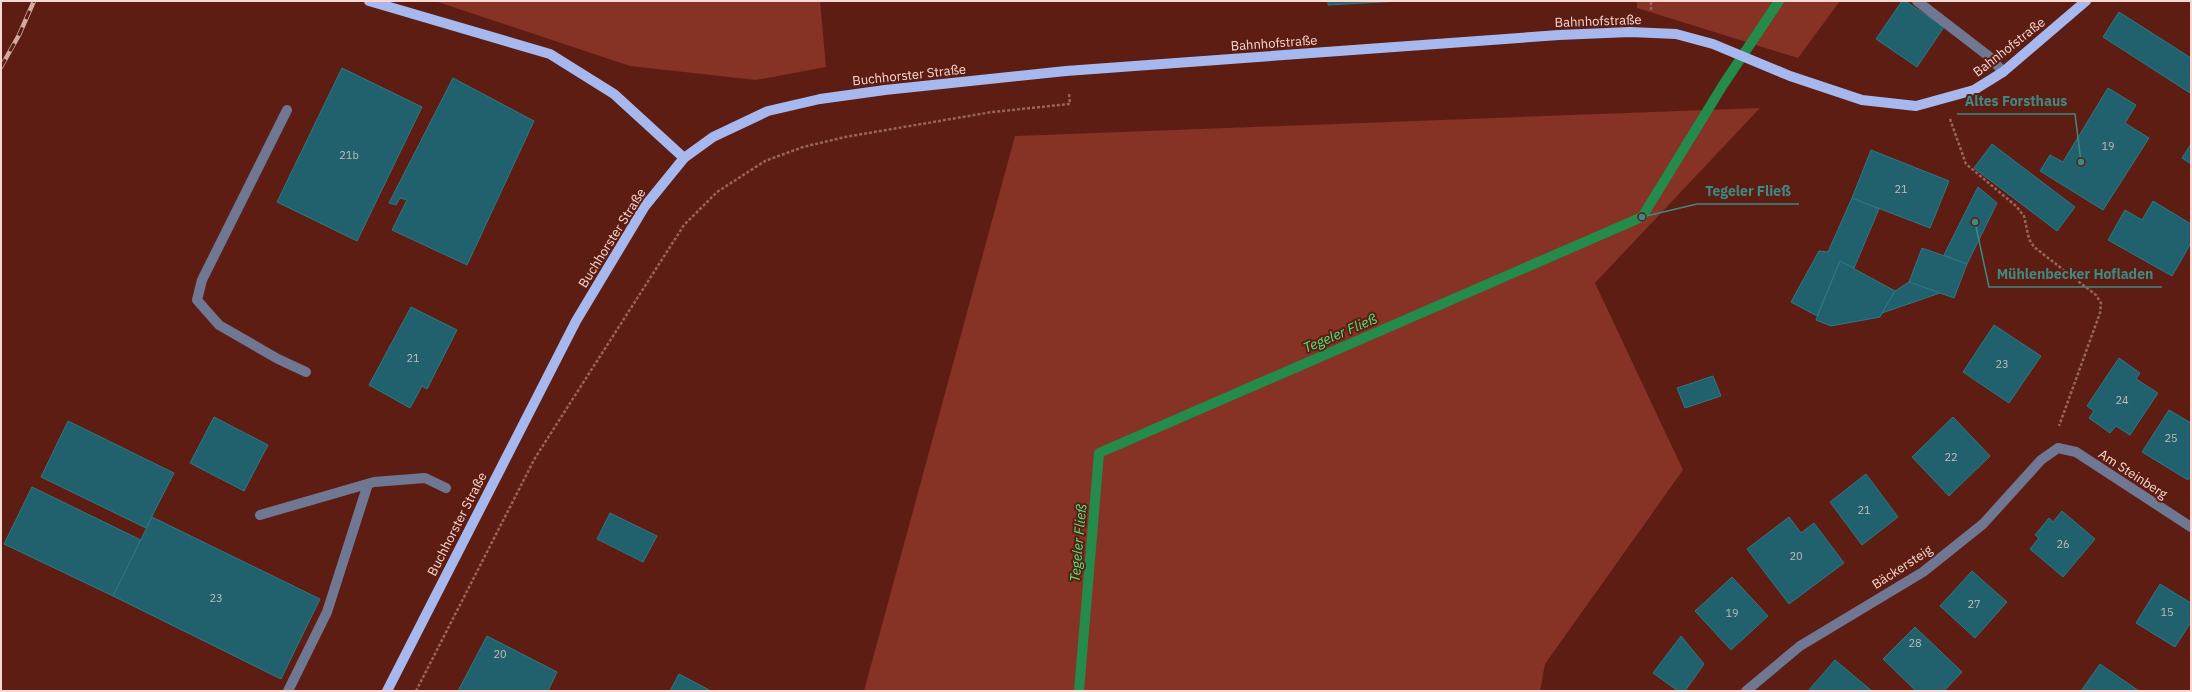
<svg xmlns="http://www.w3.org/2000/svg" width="2192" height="692" font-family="'IBM Plex Sans',sans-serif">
<rect width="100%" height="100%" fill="#5d1d13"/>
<g fill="#863224">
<polygon points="435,1 820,1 826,67 756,80 630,66"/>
<polygon points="1637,1 1840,1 1798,58 1637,8"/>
<polygon points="1760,108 1595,283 1683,470 1545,664 1540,691 864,691 1015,136"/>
</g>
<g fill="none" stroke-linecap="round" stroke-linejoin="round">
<polyline stroke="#248b4b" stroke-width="10" points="1079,691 1099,453 1642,217 1723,85 1779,1"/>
</g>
<g fill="#20616d" stroke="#2c7986">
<polygon points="1328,1 1400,1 1328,5"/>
<polygon points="1902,1 1905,1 1944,27 1917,67 1876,39"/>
<polygon points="2119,12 2191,58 2190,93 2103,37"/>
<polygon points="342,68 422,107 357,241 277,202"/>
<polygon points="453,78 534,121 467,265 392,230 407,200 400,198 396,205 389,203"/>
<polygon points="2108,88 2136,105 2125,123 2149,138 2103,210 2040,171 2050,155 2063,162"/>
<polygon points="1992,144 2075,207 2057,231 1974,168"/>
<polygon points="2191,144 2191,164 2182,158"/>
<polygon points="1871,150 1949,181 1930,228 1852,198"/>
<polygon points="1978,187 1997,203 1967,264 1944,255"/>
<polygon points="1852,198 1879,209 1854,268 1840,261 1817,316 1791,302 1819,251 1828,252"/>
<polygon points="2153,201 2191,224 2191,243 2172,276 2108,240 2125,210 2142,220"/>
<polygon points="1922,248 1967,264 1954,298 1909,282"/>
<polygon points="1840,261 1895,291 1880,317 1831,326 1816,320"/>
<polygon points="1909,282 1940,293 1882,313 1895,291"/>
<polygon points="411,307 457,330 427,389 422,386 410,408 369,385"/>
<polygon points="1994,325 2041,356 2009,403 1963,372"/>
<polygon points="2119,358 2140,373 2136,379 2158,393 2130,435 2116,426 2110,433 2089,418 2094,411 2087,406"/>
<polygon points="1713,376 1721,396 1685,408 1677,388"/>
<polygon points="2169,410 2191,423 2191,476 2188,480 2142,452"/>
<polygon points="214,417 268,445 244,491 190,463"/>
<polygon points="1953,417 1990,456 1949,496 1912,457"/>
<polygon points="68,421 174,473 146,528 41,477"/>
<polygon points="1866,474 1898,517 1862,545 1830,502"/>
<polygon points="32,487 141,540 113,596 4,544"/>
<polygon points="2062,511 2095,539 2063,577 2030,549 2039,538 2035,535 2049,518 2053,522"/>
<polygon points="610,513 657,536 643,562 597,539"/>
<polygon points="152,517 320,599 281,679 113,596"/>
<polygon points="1789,517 1801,533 1814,523 1844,563 1789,604 1747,549"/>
<polygon points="1972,571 2007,602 1975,638 1940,606"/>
<polygon points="1732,577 1768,616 1731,650 1695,611"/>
<polygon points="2160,584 2191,603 2191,622 2175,647 2136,623"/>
<polygon points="1915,627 1962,672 1944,691 1916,691 1883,659"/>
<polygon points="487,636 557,672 548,691 458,691"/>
<polygon points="1681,636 1704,664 1685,691 1678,691 1653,673"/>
<polygon points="1835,660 1872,691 1808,691"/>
<polygon points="2100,664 2139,691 2081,691"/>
<polygon points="679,674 711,691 670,691"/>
</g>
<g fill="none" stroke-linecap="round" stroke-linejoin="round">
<g stroke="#98645b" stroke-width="2.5" stroke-dasharray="3 2" stroke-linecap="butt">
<polyline points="1651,10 1651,1"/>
<polyline points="1950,119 1966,164 2016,206 2024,216 2029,239 2034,247 2096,295 2101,303 2100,313 2059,426"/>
<polyline points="416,691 535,458 684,225 717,192 765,161 803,147 845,137 992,112 1070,104 1069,94"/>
</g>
<g stroke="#6f7792" stroke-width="10">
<polyline points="1917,1 1991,58 2003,72"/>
<polyline points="287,110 202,280 197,300 219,325 278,359 306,372"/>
<polyline points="260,515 374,482 425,478 446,488"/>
<polyline points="288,691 327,612 368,484"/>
<polyline points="1746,691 1800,646 1923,572 1983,524 2041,460 2058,448 2076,452 2191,527"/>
</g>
<g stroke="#a7b8ef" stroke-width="10">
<polyline points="369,1 550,54 614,94 684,158"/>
<polyline points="387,691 576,321 645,206 684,158 713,137 768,111 820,99 885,90 1066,71 1559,35 1630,32 1676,34 1713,44 1790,76 1862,100 1916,106 1974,90 2003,72 2086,1"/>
</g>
<g stroke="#d3aaa2" stroke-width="4.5">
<polyline id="rail" points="1,67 19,35 34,1"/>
</g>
<use href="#rail" stroke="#5d1d13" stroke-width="3" stroke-dasharray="9" stroke-linecap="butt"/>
</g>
<g text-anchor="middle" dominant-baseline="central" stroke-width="4" stroke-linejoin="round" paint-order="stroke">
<g font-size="11" fill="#c4bbb9">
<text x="2108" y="146">19</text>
<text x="349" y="155">21b</text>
<text x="1901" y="189">21</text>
<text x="413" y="358">21</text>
<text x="2002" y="364">23</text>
<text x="2122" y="400">24</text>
<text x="2171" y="438">25</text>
<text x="1951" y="457">22</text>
<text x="1864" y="510">21</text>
<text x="2063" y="544">26</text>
<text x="1796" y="556">20</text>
<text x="216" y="598">23</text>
<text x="1974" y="604">27</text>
<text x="2167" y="612">15</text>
<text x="1732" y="613">19</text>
<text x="1915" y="643">28</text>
<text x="500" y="654">20</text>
</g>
<g font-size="13" fill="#fad9d2" stroke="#5d1d13">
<text transform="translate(1598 21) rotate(-2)">Bahnhofstraße</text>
<text transform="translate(1274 43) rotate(-4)">Bahnhofstraße</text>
<text transform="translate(2009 47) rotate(-38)">Bahnhofstraße</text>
<text transform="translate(909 75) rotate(-6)">Buchhorster Straße</text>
<text transform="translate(612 238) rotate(-58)">Buchhorster Straße</text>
<text transform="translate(2133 474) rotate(33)">Am Steinberg</text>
<text transform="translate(457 524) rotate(-63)">Buchhorster Straße</text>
<text transform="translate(1902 567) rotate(-33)">Bäckersteig</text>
</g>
<g font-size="14" font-style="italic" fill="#44eb83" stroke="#5d1d13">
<text transform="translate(1340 333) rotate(-23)">Tegeler Fließ</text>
<text transform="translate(1078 543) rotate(-85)">Tegeler Fließ</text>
</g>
</g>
<path fill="none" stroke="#3e8a82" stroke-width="1.5" d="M2081 162L2075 114H1957M1642 217L1697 204H1799M1975 222L1989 287H2162"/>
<g fill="#3e8a82" stroke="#5d1d13" stroke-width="1.5">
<circle cx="2081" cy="162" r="4"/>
<circle cx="1642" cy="217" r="4"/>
<circle cx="1975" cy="222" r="4"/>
</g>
<g font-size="14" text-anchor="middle" font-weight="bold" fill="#3e8a82" stroke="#5d1d13" stroke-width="4" stroke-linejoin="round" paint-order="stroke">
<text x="2016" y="106">Altes Forsthaus</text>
<text x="1748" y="196">Tegeler Fließ</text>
<text x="2075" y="279">Mühlenbecker Hofladen</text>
</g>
<rect width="2192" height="692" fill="none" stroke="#fad9d2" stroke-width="4"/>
</svg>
